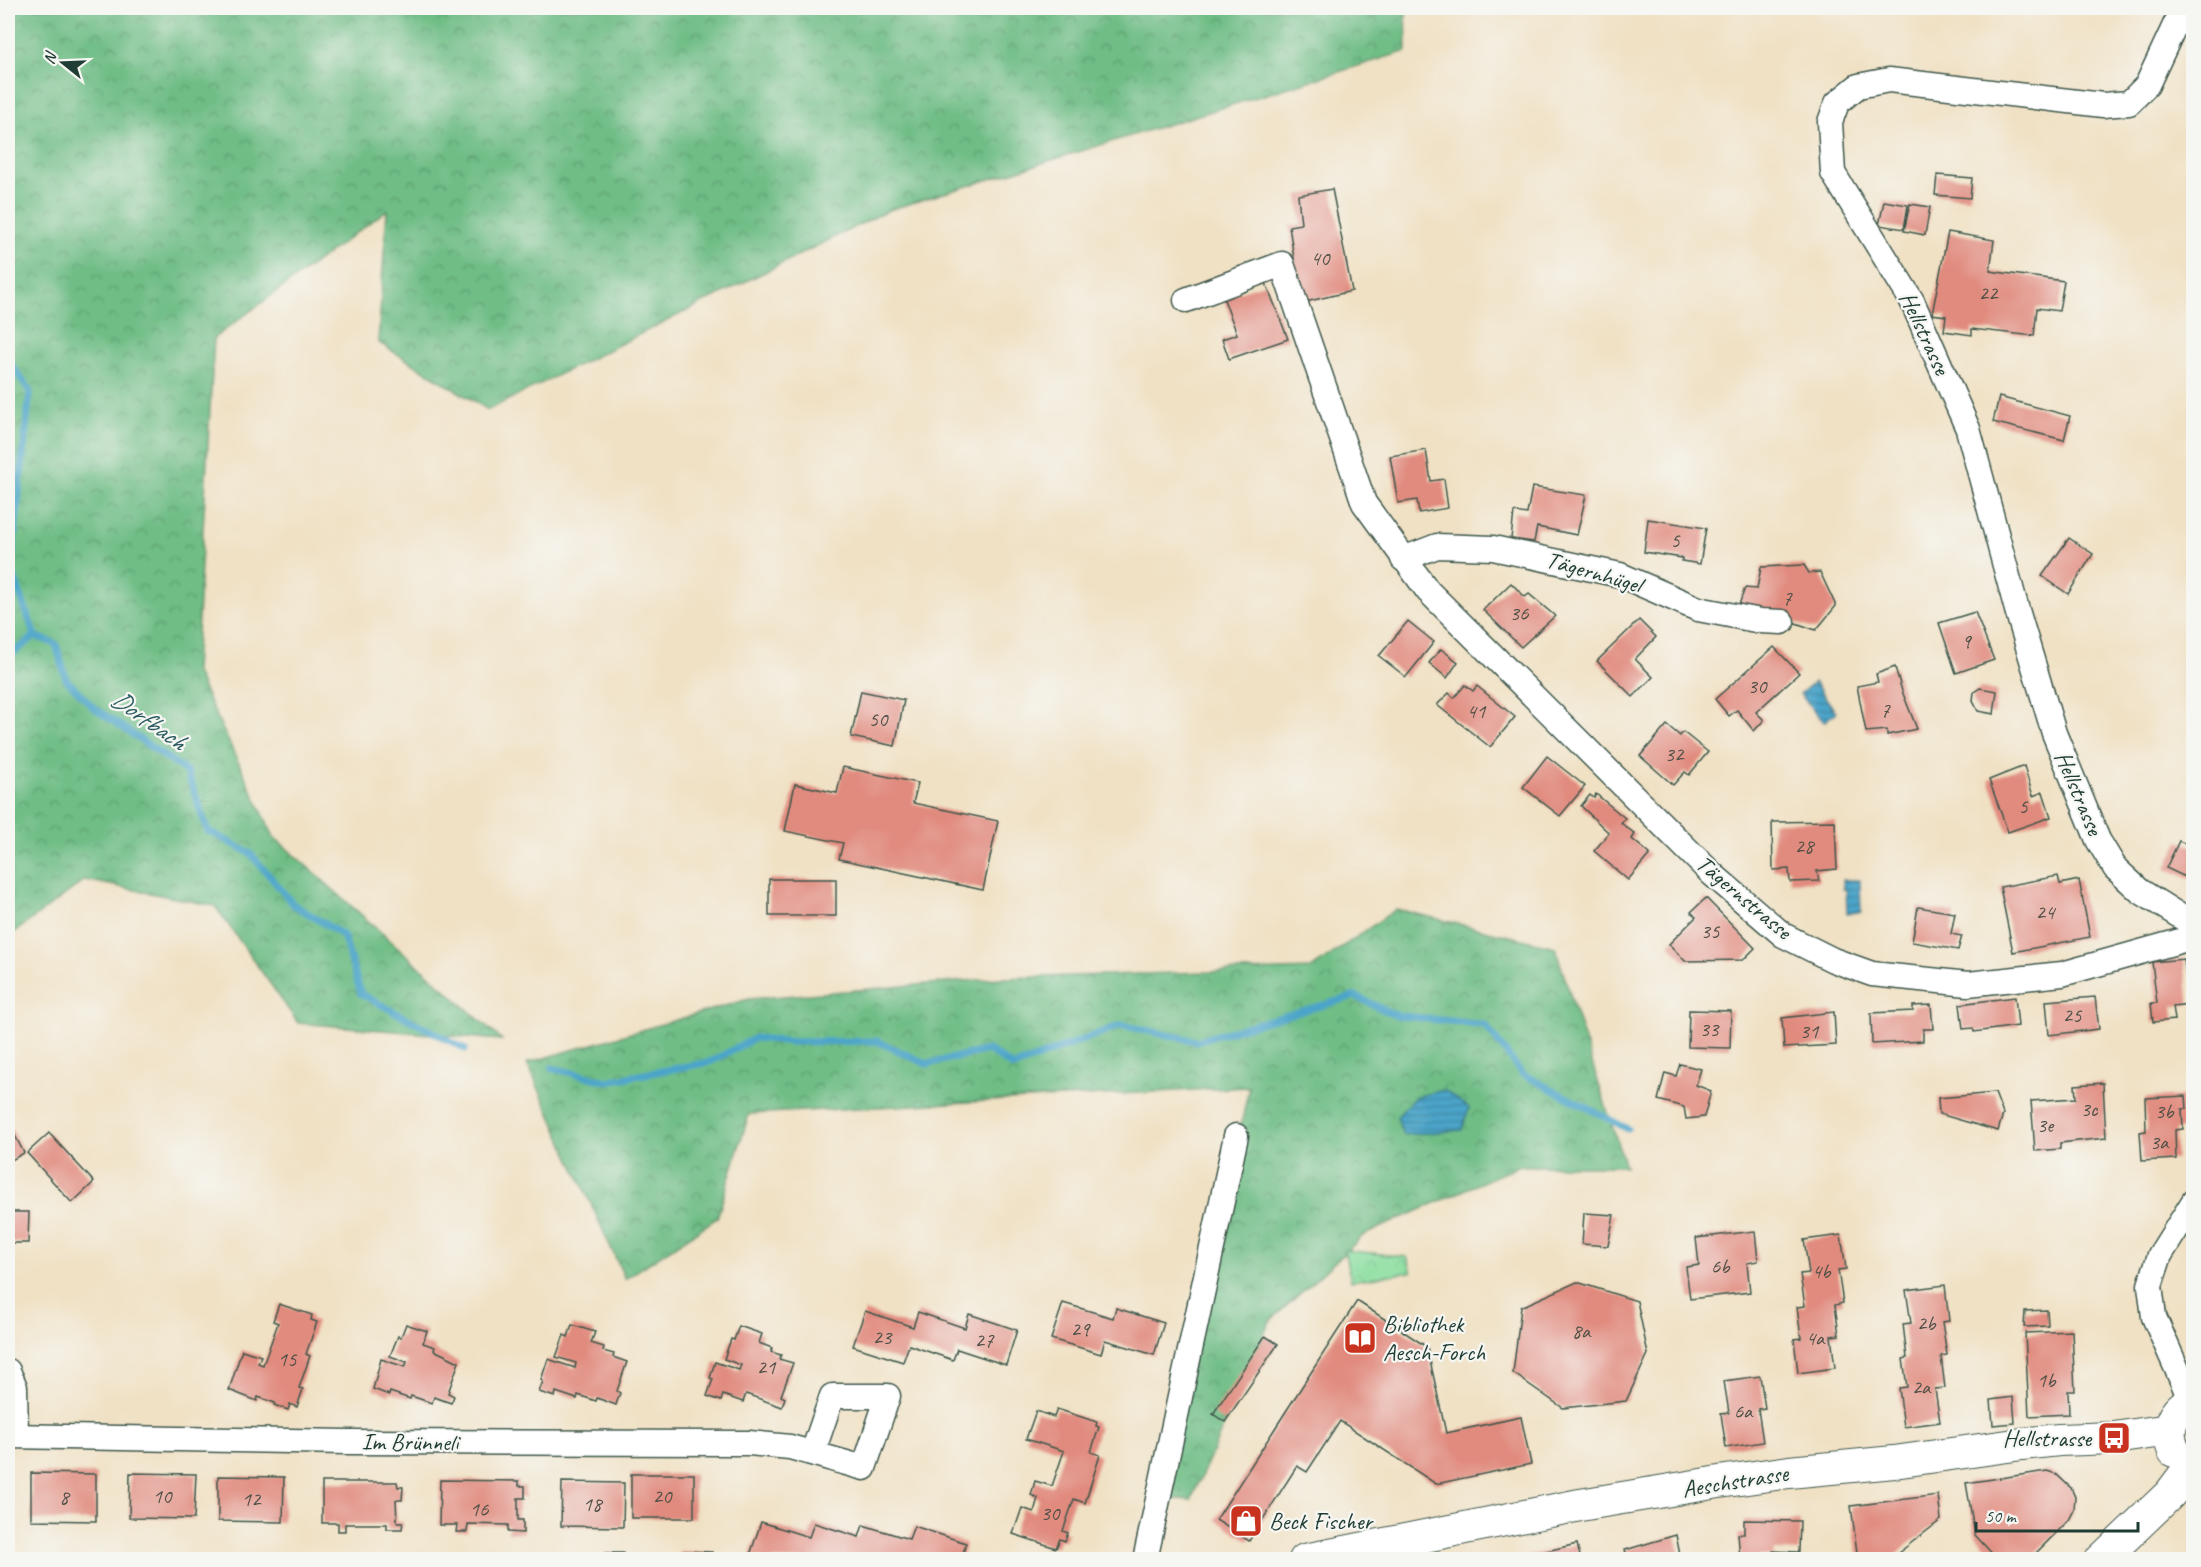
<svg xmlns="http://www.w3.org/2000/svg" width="2201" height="1567" font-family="Caveat,sans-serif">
<defs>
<pattern id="forest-crowns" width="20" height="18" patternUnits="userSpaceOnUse" patternTransform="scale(1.5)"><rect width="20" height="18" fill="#6fbd86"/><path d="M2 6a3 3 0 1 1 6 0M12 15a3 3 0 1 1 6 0" fill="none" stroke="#5b9b6e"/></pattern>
<pattern id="park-crowns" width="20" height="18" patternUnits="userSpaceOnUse" patternTransform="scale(1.5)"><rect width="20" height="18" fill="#8ade9f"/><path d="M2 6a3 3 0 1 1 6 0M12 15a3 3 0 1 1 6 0" fill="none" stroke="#77bf8a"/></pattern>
<pattern id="water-rules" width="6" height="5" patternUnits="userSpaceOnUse" patternTransform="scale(1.5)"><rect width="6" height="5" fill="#4ca4c9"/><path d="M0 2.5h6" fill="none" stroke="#3f87a4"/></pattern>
</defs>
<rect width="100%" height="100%" fill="#f6f6f2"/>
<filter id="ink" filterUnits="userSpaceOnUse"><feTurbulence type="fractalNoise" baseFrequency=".0167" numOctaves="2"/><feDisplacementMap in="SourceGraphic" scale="12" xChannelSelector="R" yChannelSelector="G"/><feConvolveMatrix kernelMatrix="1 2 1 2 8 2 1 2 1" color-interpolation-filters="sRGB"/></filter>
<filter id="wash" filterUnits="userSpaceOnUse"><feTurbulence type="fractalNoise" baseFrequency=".008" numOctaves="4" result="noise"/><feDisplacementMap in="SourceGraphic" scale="24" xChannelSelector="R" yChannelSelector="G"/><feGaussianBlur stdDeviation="1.35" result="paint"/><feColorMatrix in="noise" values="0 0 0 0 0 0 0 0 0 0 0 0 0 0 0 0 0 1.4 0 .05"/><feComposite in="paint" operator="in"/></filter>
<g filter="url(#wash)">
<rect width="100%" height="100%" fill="#f0e1c4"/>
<g fill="url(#forest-crowns)" stroke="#477d5d" stroke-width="1.5">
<polygon points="8,8 1406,8 1407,51 889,210 488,410 378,342 387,210 214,338 195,671 274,837 502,1040 298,1023 215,906 85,880 8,937"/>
<polygon points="1396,909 1555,947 1625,1166 1518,1166 1364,1235 1270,1321 1191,1500 1163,1498 1249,1087 749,1114 717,1218 625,1279 527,1063 749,999 1000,978 1311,969"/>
</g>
<polygon fill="url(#park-crowns)" stroke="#548e6a" stroke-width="1.5" points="1344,1250 1407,1257 1412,1272 1351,1281"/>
<g fill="url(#water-rules)" stroke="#36707e" stroke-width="1.5">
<polygon points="1814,682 1836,712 1824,722 1800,694"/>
<polygon points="1843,880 1860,880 1861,912 1847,913 1846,889 1843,889"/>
<polygon points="1444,1090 1469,1108 1462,1130 1403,1135 1397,1117 1415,1097"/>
</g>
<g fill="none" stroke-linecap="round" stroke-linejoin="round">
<g stroke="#4ca4c9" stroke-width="7">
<polyline points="8,360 30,391 11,568 35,636 56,644 66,679 93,707 187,772 208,831 250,853 294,905 343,935 361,994 465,1049"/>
<polyline points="8,657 35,636"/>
<polyline points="552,1068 607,1081 710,1062 755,1038 793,1042 877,1041 927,1064 988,1050 1013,1067 1121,1025 1196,1041 1355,996 1395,1015 1485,1025 1522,1074 1628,1129"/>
</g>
</g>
<g id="blocks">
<g fill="#e18b7f">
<polygon points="1937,175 1972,178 1970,198 1935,195"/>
<polygon points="1332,189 1352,291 1301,303 1289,226 1301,224 1298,195"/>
<polygon points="1884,201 1908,205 1904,229 1879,225"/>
<polygon points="1910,204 1930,207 1925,235 1904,231"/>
<polygon points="1948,232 1994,240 1990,271 2064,281 2059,311 2037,308 2034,336 1972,329 1972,335 1944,331 1946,316 1932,314"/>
<polygon points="1266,283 1288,339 1229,359 1222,339 1237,334 1223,297"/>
<polygon points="1999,397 2070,416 2064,440 1993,422"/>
<polygon points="1426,450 1431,481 1444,479 1448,508 1419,513 1417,500 1398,503 1390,456"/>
<polygon points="1532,487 1586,495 1577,535 1537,527 1534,542 1511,539 1514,512 1527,514"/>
<polygon points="1648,519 1706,528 1700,564 1682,561 1682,558 1644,552"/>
<polygon points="2069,538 2093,554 2068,594 2042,576"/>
<polygon points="1804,565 1809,573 1820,572 1836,606 1816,630 1770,614 1736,613 1745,588 1757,589 1761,567"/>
<polygon points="1511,583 1525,597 1529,594 1555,616 1521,647 1483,610"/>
<polygon points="1975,612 1994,660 1956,673 1939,623"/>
<polygon points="1639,620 1656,637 1635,659 1653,677 1633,697 1597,661"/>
<polygon points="1408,621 1434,642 1406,677 1379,656"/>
<polygon points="1774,647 1799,673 1756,712 1764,720 1754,731 1737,710 1729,716 1715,699"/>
<polygon points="1441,649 1458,662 1447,678 1429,663"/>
<polygon points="1895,667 1902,691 1917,729 1887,735 1887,730 1866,732 1857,686 1878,682 1876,674"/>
<polygon points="1465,685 1473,691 1477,686 1515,717 1490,747 1437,705 1449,693 1454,698"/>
<polygon points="1980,688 1997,691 1994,714 1978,711 1973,701 1974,692"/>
<polygon points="861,691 904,700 895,746 851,737"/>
<polygon points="1667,725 1680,736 1683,732 1708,752 1689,775 1685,772 1673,785 1640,756"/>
<polygon points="1547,756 1585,786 1560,816 1523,787"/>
<polygon points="2024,766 2033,796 2043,792 2051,817 2008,832 1989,780"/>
<polygon points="843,767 918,783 913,803 998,821 983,890 839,859 843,843 785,831 795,784 837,793"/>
<polygon points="1596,794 1625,818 1621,823 1635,834 1632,839 1650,854 1628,880 1594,851 1609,833 1581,806 1590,795 1594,798"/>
<polygon points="1835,821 1837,869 1817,871 1819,881 1790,882 1789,869 1773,870 1772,822"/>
<polygon points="2179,841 2194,847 2194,881 2166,868"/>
<polygon points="2058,876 2060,884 2079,880 2090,937 2013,952 2000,887"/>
<rect x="769" y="879" width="67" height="37"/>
<polygon points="1706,898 1755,948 1743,960 1685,961 1669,944 1696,917 1691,912"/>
<polygon points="1918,907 1955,913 1951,934 1962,936 1958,950 1912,942"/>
<polygon points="2184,959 2189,1004 2173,1006 2175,1020 2153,1022 2151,1003 2157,1003 2152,962"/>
<polygon points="2015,997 2018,1026 1974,1032 1973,1028 1963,1029 1960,1004"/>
<polygon points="2095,997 2099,1029 2049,1035 2046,1001"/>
<polygon points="1931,1005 1933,1029 1923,1029 1923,1041 1872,1044 1871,1013 1913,1011 1913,1006"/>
<polygon points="1689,1010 1731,1011 1730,1048 1688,1047"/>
<polygon points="1834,1012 1836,1045 1784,1048 1782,1018"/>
<polygon points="1680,1064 1701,1069 1696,1085 1711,1091 1704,1117 1686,1119 1684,1107 1658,1100 1665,1073 1676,1076"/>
<polygon points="2103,1083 2106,1138 2060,1143 2060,1149 2035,1151 2031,1101 2076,1098 2075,1085"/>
<polygon points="1995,1093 2003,1114 1998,1131 1939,1114 1938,1098"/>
<polygon points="2186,1096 2187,1109 2182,1109 2183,1129 2175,1130 2176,1159 2142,1161 2140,1132 2146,1131 2145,1098"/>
<polygon points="10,1126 24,1153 8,1162 8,1127"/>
<polygon points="49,1133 94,1182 72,1203 27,1153"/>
<polygon points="8,1212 29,1212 28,1243 8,1243"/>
<polygon points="1584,1213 1614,1215 1608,1246 1582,1244"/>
<polygon points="1755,1231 1758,1261 1747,1263 1750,1292 1690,1299 1686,1267 1699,1265 1696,1238"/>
<polygon points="1841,1235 1846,1269 1838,1270 1843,1303 1835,1305 1839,1335 1831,1336 1835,1368 1798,1373 1794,1339 1801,1338 1797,1307 1805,1306 1800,1274 1809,1273 1804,1240"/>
<polygon points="1577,1282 1637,1301 1648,1354 1626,1401 1563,1408 1513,1373 1521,1307"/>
<polygon points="1945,1285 1949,1321 1942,1322 1947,1355 1941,1356 1945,1388 1935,1389 1940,1422 1904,1427 1899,1388 1907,1387 1903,1359 1907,1358 1903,1324 1911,1323 1906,1290"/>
<polygon points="1357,1301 1427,1347 1446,1433 1521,1417 1531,1464 1436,1484 1340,1421 1307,1472 1297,1466 1249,1541 1216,1520"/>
<polygon points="1063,1303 1113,1318 1116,1308 1164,1323 1154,1355 1105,1340 1101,1354 1051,1339"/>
<polygon points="279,1304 312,1315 311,1320 317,1322 306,1354 310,1356 299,1388 303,1389 297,1407 290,1404 288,1410 274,1405 275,1403 258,1397 257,1401 229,1390 242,1350 261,1356 258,1363 263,1365 278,1323 273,1321"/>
<polygon points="2047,1310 2048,1326 2024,1327 2025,1311"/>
<polygon points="865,1311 913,1327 918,1312 965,1328 969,1314 1017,1330 1006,1365 957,1349 953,1360 909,1345 903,1362 853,1346"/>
<polygon points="406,1324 427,1331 423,1343 435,1347 434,1350 459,1362 448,1393 454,1396 451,1403 434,1397 432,1403 411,1396 410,1399 390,1392 389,1395 373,1389 381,1359 405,1367 407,1362 390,1356 398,1336 401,1337"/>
<polygon points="572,1325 595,1332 591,1343 604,1347 603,1351 614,1354 613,1357 627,1362 617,1391 620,1393 616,1405 597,1398 596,1401 578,1395 577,1399 556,1392 555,1397 539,1392 543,1381 541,1380 548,1359 575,1368 576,1363 556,1357 564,1335 568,1337"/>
<polygon points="739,1326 762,1334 759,1343 772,1348 771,1352 781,1355 779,1359 793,1363 781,1396 785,1398 782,1407 746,1394 743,1402 723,1395 721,1401 707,1396 713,1379 710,1378 715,1362 739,1370 741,1365 724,1359 731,1339 734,1340"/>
<polygon points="2072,1331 2075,1391 2068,1391 2069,1414 2029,1416 2025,1333"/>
<polygon points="1265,1336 1278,1344 1225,1422 1213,1414"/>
<polygon points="1760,1376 1765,1408 1758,1409 1763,1442 1726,1448 1721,1414 1729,1413 1724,1381"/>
<polygon points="2013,1397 2015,1423 1993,1425 1991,1400"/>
<polygon points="1057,1409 1097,1422 1096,1426 1099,1427 1091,1452 1100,1455 1085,1503 1074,1499 1063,1531 1068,1533 1065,1541 1060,1539 1056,1548 1013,1534 1022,1508 1034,1512 1038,1498 1031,1495 1035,1481 1052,1486 1064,1451 1026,1439 1036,1411 1054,1417"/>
<polygon points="2047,1471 2056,1474 2071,1488 2075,1497 2074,1510 2069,1520 2029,1560 1998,1560 1975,1535 1966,1483"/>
<polygon points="31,1473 96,1474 96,1521 31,1520"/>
<polygon points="130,1473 196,1474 194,1519 129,1518"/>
<rect x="631" y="1474" width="63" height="44"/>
<polygon points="218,1476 284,1477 283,1522 218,1521"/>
<polygon points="440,1480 519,1481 519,1486 525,1486 525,1498 518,1498 518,1520 523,1520 523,1533 508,1532 508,1525 468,1524 467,1532 456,1532 457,1525 439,1525"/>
<polygon points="322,1482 397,1482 398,1487 403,1487 402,1500 396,1500 397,1522 403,1522 402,1529 387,1529 387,1524 345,1524 345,1531 338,1531 338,1523 322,1523"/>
<polygon points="562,1482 624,1483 623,1527 561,1526"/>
<polygon points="1938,1495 1941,1520 1889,1560 1858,1560 1851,1506"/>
<polygon points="1744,1520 1800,1521 1799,1552 1773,1551 1773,1557 1759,1556 1759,1560 1740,1559 1738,1534 1744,1534"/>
<polygon points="761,1522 809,1537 814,1523 859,1537 863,1525 909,1539 914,1526 966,1543 961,1560 764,1560 750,1555"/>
<polygon points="1676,1535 1681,1560 1628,1560 1625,1550"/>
<polygon points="1577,1544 1581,1560 1530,1560 1529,1555"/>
<polygon points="679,1551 712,1552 712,1560 679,1560"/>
<polygon points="606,1553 623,1553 622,1560 598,1560 598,1557 606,1557"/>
</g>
</g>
</g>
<g filter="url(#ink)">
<use href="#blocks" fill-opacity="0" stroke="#3e564a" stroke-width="1.5"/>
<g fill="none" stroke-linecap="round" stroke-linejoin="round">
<g stroke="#3e564a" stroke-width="27">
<g id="minor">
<polyline points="2183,8 2147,85 2129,103 2103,105 1889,80 1858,86 1837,103 1830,122 1833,173 1912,301 1968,429 2017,610 2054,733 2098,840 2115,868 2140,891 2194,925"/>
<polyline points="1186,300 1282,264 1364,503 1428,591 1712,874 1783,935 1833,960 1872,974 1968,984 2062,974 2194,937"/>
<polyline points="1403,559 1437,546 1493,548 1620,575 1698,609 1761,621 1782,622"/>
<polyline points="8,1371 15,1387 16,1435"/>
<polyline points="2191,1401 2154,1317 2150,1285 2160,1255 2194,1201"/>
<polyline points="8,1436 347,1442 749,1443 790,1447 864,1468 888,1396 832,1396 813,1452"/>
<polyline points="1145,1560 1236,1136"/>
</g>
</g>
<g stroke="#3e564a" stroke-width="34">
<g id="major">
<path d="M2174,1451C2164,1430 2172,1409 2194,1400"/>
<polyline points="1305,1560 1580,1505 1719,1482 1789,1472 1894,1462 2022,1444 2059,1440 2114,1438 2169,1430"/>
<polyline points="2101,1560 2170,1494 2191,1466"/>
</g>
</g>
<use href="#minor" stroke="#fff" stroke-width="24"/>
<use href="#major" stroke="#fff" stroke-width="32"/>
</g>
</g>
<defs>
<g id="library-square" transform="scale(1.725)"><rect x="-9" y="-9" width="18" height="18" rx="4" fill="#c8321e" stroke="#f6f6f2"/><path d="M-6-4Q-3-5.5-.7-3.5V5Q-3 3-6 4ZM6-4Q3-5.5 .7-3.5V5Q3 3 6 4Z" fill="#fff"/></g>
<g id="bus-square" transform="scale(1.725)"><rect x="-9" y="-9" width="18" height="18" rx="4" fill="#c8321e" stroke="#f6f6f2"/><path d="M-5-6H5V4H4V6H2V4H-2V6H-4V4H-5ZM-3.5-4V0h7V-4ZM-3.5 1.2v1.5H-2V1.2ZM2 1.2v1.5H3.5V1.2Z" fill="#fff"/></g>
<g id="shop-square" transform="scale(1.725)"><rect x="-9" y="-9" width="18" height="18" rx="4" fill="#c8321e" stroke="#f6f6f2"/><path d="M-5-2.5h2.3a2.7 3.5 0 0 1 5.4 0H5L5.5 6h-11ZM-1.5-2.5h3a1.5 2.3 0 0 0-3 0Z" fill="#fff"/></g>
</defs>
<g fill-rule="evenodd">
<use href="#library-square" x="1360" y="1338"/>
<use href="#bus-square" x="2114" y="1438"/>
<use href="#shop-square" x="1246" y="1521"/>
</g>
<g text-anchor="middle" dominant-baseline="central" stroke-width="4.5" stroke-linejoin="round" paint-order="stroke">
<g font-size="21" fill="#505047">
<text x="1320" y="258">40</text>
<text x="1988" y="293">22</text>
<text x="1675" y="540">5</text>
<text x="1787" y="598">7</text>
<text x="1519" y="613">36</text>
<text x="1966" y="641">9</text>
<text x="1757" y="686">30</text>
<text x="1885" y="710">7</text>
<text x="1476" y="711">41</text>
<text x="878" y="719">50</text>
<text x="1674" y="754">32</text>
<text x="2023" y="806">5</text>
<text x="1804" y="846">28</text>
<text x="2045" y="912">24</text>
<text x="1710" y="931">35</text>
<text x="2072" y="1015">25</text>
<text x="1709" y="1029">33</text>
<text x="1809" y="1031">31</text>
<text x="2089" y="1109">3c</text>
<text x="2164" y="1111">3b</text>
<text x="2045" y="1125">3e</text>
<text x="2159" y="1142">3a</text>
<text x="1720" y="1266">6b</text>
<text x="1821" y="1271">4b</text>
<text x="1926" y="1323">2b</text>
<text x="1080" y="1329">29</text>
<text x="1581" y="1331">8a</text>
<text x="882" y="1337">23</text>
<text x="1815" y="1338">4a</text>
<text x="984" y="1340">27</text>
<text x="287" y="1359">15</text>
<text x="766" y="1367">21</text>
<text x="2046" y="1380">1b</text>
<text x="1921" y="1387">2a</text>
<text x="1743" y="1411">6a</text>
<text x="162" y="1496">10</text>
<text x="662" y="1496">20</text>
<text x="64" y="1497">8</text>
<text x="251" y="1499">12</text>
<text x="592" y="1504">18</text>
<text x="479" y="1509">16</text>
<text x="1050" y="1513">30</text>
</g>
<g font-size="24" fill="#1f3d34" stroke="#f6f6f2">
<text transform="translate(1925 333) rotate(65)">Hellstrasse</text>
<text transform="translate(1594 572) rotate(16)">Tägernhügel</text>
<text transform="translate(2079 793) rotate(67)">Hellstrasse</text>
<text transform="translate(1744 897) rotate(40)">Tägernstrasse</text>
<text x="410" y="1442">Im Brünneli</text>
<text transform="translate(1735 1481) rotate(-9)">Aeschstrasse</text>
</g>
<g font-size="24" fill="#1f3d34" stroke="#f6f6f2" text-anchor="start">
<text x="1383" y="1324">Bibliothek<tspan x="1383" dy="28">Aesch-Forch</tspan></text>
<text x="2091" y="1438" text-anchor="end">Hellstrasse</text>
<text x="1269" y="1521">Beck Fischer</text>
</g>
<g font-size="26" font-style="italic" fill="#2c5c61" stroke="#f6f6f2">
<text transform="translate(149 720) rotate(35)">Dorfbach</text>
</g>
</g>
<rect width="2201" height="1567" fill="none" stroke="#f6f6f2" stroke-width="30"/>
<g transform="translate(63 63) rotate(288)" stroke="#f6f6f2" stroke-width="4.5" paint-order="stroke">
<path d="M0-4.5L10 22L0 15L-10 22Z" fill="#1f3d34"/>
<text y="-9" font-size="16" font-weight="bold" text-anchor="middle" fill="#1f3d34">N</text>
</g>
<path d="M1976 1522v9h162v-9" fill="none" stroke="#1f3d34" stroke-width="3"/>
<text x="1985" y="1522" font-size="18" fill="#1f3d34" stroke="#f6f6f2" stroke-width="4.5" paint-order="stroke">50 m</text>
</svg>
